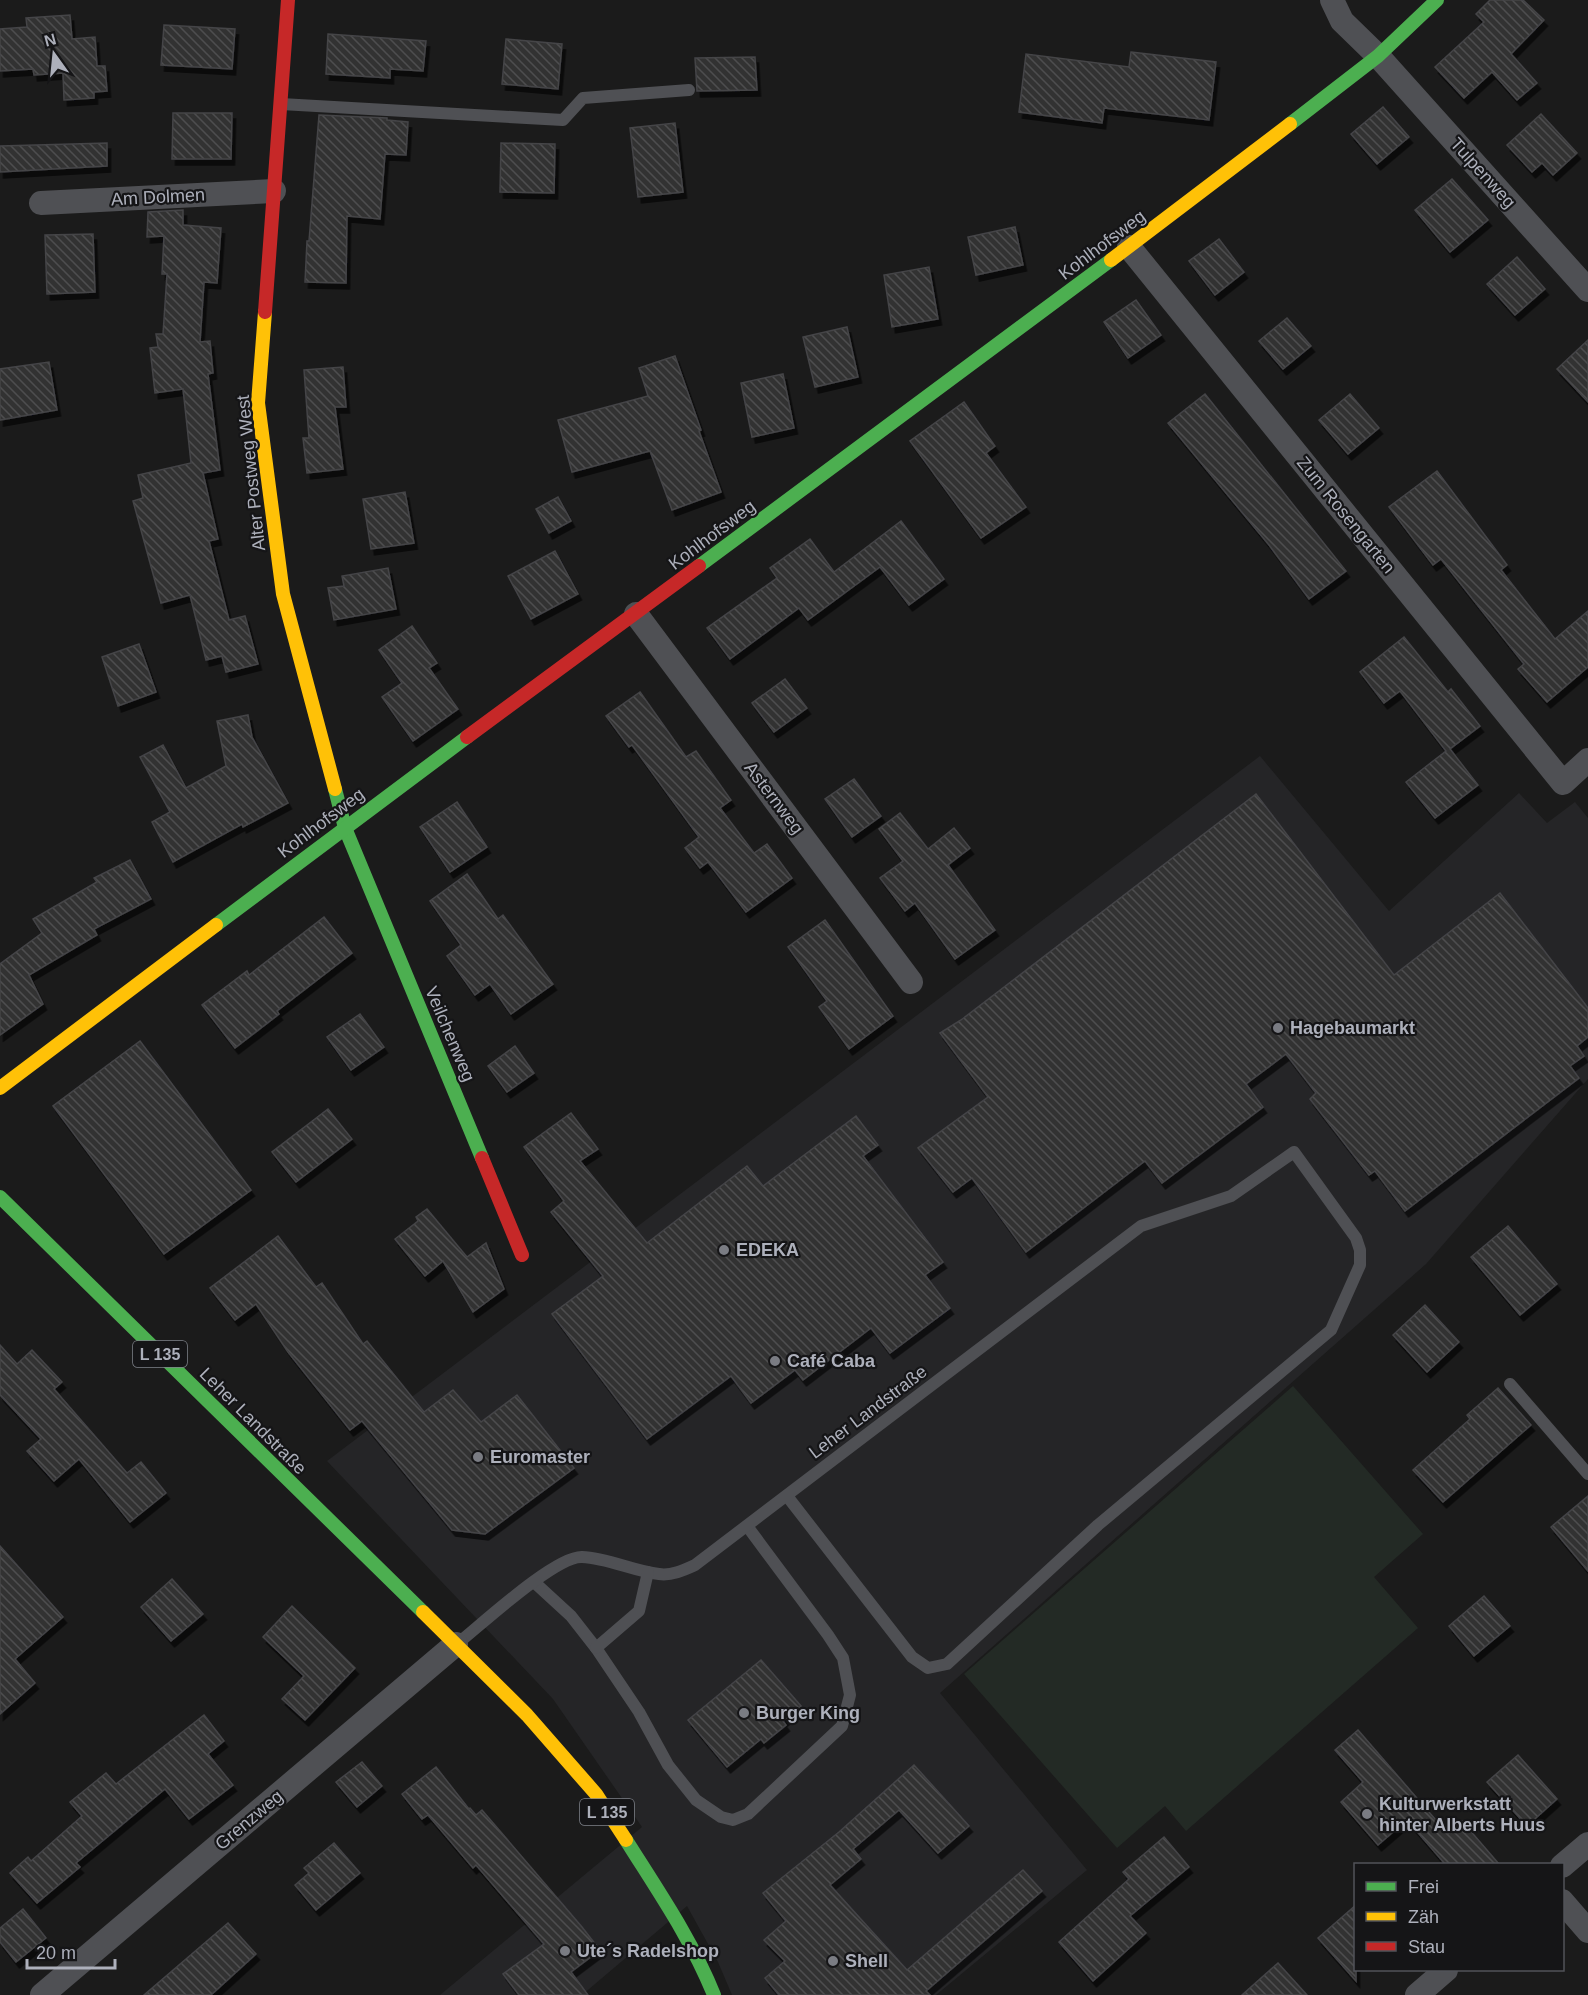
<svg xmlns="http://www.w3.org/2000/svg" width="1588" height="1995" font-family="Helvetica,sans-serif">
<defs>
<pattern id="building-back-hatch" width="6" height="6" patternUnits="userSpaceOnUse" patternTransform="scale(1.5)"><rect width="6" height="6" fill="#333"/><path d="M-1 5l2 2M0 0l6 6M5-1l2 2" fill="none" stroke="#4e4e4f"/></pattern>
<filter id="shadow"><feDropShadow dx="3.5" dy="6" stdDeviation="0" flood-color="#0009"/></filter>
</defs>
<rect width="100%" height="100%" fill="#1b1b1b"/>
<polygon fill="#252527" points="1260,756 1389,911 1519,793 1547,823 1575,802 1588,818 1588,1079 1426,1264 940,1693 1087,1870 936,1995 732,1995 718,1962 687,1906 582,1995 440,1995 642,1827 553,1699 327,1461"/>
<polygon fill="#232a25" points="1293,1386 1423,1534 1374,1577 1418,1628 1186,1831 1165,1806 1117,1848 964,1674"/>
<g fill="url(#building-back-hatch)" stroke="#444447" stroke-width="1.5" filter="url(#shadow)">
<polygon points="1490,0 1523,0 1544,20 1511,54 1537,83 1517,100 1492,72 1464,98 1435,67 1484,22 1476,14"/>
<polygon points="70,15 72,39 95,37 97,66 105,66 107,91 94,92 94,98 64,100 63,73 34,75 33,69 0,71 0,29 27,27 26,18"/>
<polygon points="164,25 235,29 232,69 161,65"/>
<polygon points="328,34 426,41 423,71 390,69 390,78 326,74"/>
<polygon points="506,39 562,44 558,89 502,84"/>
<polygon points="1131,52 1216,62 1209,120 1104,108 1102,123 1019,112 1026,54 1129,67"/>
<polygon points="755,57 757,90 697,91 695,58"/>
<polygon points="1383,107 1409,137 1377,164 1351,134"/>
<polygon points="173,113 232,113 231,159 172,159"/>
<polygon points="1541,114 1577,153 1553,175 1542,163 1532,172 1507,145"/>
<polygon points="319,115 387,118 387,120 408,122 406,155 385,154 380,219 347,216 346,283 305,282 307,241 309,241"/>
<polygon points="675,123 683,192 638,197 630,128"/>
<polygon points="107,143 107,166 0,172 0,146"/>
<polygon points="501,143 555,144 554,193 500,192"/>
<polygon points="1452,179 1488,220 1450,252 1415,210"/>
<polygon points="183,210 183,225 221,228 217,283 204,282 200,342 210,341 213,373 208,374 220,470 203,473 218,539 209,541 229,620 245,616 258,664 226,672 222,656 206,660 190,595 161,603 133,501 143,498 138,475 191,463 183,389 155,393 150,348 158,347 156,334 163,334 167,274 162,274 164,236 147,237 148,212"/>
<polygon points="1015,227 1023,265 976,275 968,237"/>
<polygon points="93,234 95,292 47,294 45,235"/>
<polygon points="1219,239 1244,272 1215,295 1189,261"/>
<polygon points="1517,257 1545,289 1515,315 1487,284"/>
<polygon points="929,267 938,319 892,327 884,275"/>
<polygon points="1136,300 1161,335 1128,358 1104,322"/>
<polygon points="1287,318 1311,346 1283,369 1259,341"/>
<polygon points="847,327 858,377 815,387 803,337"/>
<polygon points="1588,340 1588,402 1557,369"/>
<polygon points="675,356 701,430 699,431 721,492 672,510 650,451 572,472 558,420 648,396 639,368"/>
<polygon points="49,362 57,410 0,420 0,369"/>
<polygon points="343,367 346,407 335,407 343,469 307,473 303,438 309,438 304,370"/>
<polygon points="783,374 794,428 752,437 741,383"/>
<polygon points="1205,394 1346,571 1309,599 1269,545 1168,423"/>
<polygon points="1350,394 1379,428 1348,454 1319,420"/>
<polygon points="964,402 995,446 986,453 1026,507 981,538 910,441"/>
<polygon points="1437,471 1507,565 1501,570 1555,639 1588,611 1588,667 1547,702 1518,669 1524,664 1441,559 1433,565 1389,507"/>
<polygon points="405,492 414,543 371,549 363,499"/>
<polygon points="558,497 571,521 549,533 536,509"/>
<polygon points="901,521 944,579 909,605 880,567 808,620 799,608 730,659 707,628 777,578 770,568 810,539 834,572"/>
<polygon points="555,551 578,594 531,619 508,576"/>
<polygon points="388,568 396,609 334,620 328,588 344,586 342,576"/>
<polygon points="412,626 437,663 429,668 458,709 413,741 382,697 402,683 379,650"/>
<polygon points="1404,637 1448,692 1451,689 1480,726 1450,749 1478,785 1435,818 1406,782 1446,751 1400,691 1384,703 1360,672"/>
<polygon points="139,644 156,692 118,706 102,657"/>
<polygon points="785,679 807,708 774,732 752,703"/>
<polygon points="640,692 686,757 696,751 731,800 720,808 754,853 767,844 792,878 746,912 708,862 700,868 685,848 699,837 632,745 629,747 606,716"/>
<polygon points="248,715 252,737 288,803 243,827 242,824 173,862 152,822 170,812 140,757 163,745 186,788 226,766 217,721"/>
<polygon points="854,779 881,816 852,837 825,799"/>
<polygon points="1256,794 1394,975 1500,893 1588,1008 1588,1037 1577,1046 1584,1056 1570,1066 1579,1078 1405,1211 1375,1171 1369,1175 1310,1099 1316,1093 1286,1054 1246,1084 1263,1107 1162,1183 1145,1161 1026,1252 972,1178 953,1192 918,1148 988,1097 940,1033 961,1020"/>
<polygon points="457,802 487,847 450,872 420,827"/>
<polygon points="900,813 928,849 954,828 970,848 948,865 995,930 955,959 915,903 905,911 880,878 903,861 879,829"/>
<polygon points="130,860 151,899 94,929 97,935 29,975 43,1004 0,1035 0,964 42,933 33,919 97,882 94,878"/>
<polygon points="467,874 498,919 503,915 553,984 511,1014 490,984 475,995 447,956 461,945 430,901"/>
<polygon points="324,917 352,953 277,1011 279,1014 235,1048 202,1005 247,971 249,975"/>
<polygon points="825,920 893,1016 849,1049 819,1007 827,1001 788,947"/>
<polygon points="360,1014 384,1047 351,1070 327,1037"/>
<polygon points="140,1041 251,1190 164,1254 53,1106"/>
<polygon points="515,1046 534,1073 507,1092 488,1066"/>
<polygon points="328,1109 352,1139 296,1182 272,1152"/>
<polygon points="571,1113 598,1149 580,1161 647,1243 747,1166 763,1186 856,1116 878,1145 863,1156 943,1262 925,1275 950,1308 890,1353 871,1328 803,1380 795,1370 751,1403 731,1376 647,1439 552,1314 603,1276 551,1212 564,1201 524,1147"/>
<polygon points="427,1209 467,1257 486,1243 504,1289 473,1312 443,1261 425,1276 395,1239 418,1221 416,1217"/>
<polygon points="1508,1226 1557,1284 1520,1315 1471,1257"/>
<polygon points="278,1236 316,1287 322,1283 363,1344 367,1341 424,1412 453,1390 481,1422 517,1395 574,1468 485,1534 452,1530 362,1421 350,1430 288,1352 256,1304 235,1320 210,1288"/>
<polygon points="1425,1305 1459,1342 1427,1372 1393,1335"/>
<polygon points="0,1345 17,1364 32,1350 62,1382 54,1389 127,1473 141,1462 166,1493 130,1522 79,1459 54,1481 27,1451 41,1439 0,1395"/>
<polygon points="1498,1388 1531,1425 1443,1502 1413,1470 1470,1419 1467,1415"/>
<polygon points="1588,1496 1588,1571 1551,1527"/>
<polygon points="0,1546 63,1617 15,1659 35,1683 0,1714"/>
<polygon points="172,1579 203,1614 171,1641 141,1607"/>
<polygon points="1484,1596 1510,1626 1474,1656 1449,1626"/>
<polygon points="292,1606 355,1668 305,1720 282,1699 304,1676 263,1637"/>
<polygon points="761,1660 801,1706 783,1721 786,1725 764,1743 761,1739 727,1767 688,1720"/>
<polygon points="204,1715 224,1741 208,1754 233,1785 189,1819 165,1789 76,1863 80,1867 37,1903 10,1873 28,1857 31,1861 82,1816 70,1802 106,1773 116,1784"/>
<polygon points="1358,1730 1448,1834 1462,1821 1499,1864 1445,1864 1407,1820 1378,1845 1341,1802 1363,1782 1335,1750"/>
<polygon points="1518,1755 1557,1799 1527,1826 1487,1782"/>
<polygon points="362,1762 382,1786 357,1807 336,1782"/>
<polygon points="914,1765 969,1826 938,1853 899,1810 853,1849 861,1859 830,1885 907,1970 1023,1870 1042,1891 926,1991 930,1995 779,1995 765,1978 785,1961 764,1940 786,1921 763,1893 839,1832"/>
<polygon points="436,1767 469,1809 470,1808 476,1815 482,1810 582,1927 600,1950 571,1972 588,1995 519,1995 503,1974 544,1944 476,1865 473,1868 428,1815 422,1819 402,1794"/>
<polygon points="1164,1837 1189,1867 1130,1916 1146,1933 1093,1981 1059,1942 1129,1879 1123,1872"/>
<polygon points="334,1843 360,1873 316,1910 295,1885 309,1873 304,1868"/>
<polygon points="1356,1905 1356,1981 1318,1938"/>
<polygon points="23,1909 46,1938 16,1962 0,1942 0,1928"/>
<polygon points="228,1923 256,1954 211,1995 144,1995"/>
<polygon points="1278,1963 1307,1995 1242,1995"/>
</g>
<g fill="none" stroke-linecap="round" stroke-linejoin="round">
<g stroke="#4f5054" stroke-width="12">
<polyline points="281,104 563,120 583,98 689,90"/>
<polyline points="1510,1384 1588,1474"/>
<polyline points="534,1582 571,1616 596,1648 639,1712 668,1765 696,1800 721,1817 733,1820 748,1814 842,1726 850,1695 843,1658 828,1635 747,1526"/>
<path d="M457,1644C481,1625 555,1556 582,1557C608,1558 633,1571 659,1574C671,1576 684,1570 695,1565L1141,1226L1231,1196L1294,1152L1356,1238L1360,1250V1265L1331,1330L1098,1525L947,1664L928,1668L912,1657L787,1496"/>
<polyline points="596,1648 639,1611 648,1572"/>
</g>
<g stroke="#4f5054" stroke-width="24">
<polyline points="1332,0 1342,21 1378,56 1588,290"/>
<polyline points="41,203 274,191"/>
<polyline points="1129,247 1563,783 1588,760"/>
<polyline points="636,614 911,982"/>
<polyline points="1562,1866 1588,1844"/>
<polyline points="1562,1901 1588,1931"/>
<polyline points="42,1995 456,1644"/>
<polyline points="1417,1995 1446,1970"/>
</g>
<g stroke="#4caf50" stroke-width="14">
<polyline points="1290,124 1378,56 1437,0"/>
<polyline points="699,566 1111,260"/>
<polyline points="335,789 345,828 482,1158"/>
<polyline points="216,925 467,737"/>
<polyline points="0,1197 423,1612"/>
<path d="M626,1840C658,1891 692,1940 714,1995"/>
</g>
<g stroke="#ffc107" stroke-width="14">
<polyline points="1111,260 1290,124"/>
<polyline points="265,312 258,403 283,594 335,789"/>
<polyline points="0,1088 216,925"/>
<polyline points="423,1612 527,1715 596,1794 626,1840"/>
</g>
<g stroke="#c62828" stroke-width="14">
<polyline points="265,312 288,0"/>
<polyline points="467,737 699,566"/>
<polyline points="482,1158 522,1255"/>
</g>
</g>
<g fill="#7a7c83" stroke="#151517" stroke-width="2">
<circle cx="1278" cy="1028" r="6"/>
<circle cx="724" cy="1250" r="6"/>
<circle cx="775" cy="1361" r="6"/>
<circle cx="478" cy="1457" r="6"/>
<circle cx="744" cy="1713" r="6"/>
<circle cx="1367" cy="1814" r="6"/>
<circle cx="565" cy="1951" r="6"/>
<circle cx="833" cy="1961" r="6"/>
</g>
<g text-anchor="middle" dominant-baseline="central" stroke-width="4.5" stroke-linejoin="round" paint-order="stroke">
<g fill="#151517" stroke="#7f828a" stroke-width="1.5">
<rect x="133" y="1341" width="54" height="26" rx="4.5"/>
<rect x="580" y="1799" width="54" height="26" rx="4.5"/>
</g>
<g font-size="16" font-weight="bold" fill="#adb0bb">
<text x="160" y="1354">L 135</text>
<text x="607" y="1812">L 135</text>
</g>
<g font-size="18" fill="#adb0bb" stroke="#151517">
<text transform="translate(1483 173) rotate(48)">Tulpenweg</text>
<text transform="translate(158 197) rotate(-3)">Am Dolmen</text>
<text transform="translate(1102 245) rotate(-37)">Kohlhofsweg</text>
<text transform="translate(251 473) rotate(-96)">Alter Postweg West</text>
<text transform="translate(1346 515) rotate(51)">Zum Rosengarten</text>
<text transform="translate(712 535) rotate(-37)">Kohlhofsweg</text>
<text transform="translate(774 798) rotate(53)">Asternweg</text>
<text transform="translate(321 823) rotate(-37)">Kohlhofsweg</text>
<text transform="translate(450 1034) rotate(67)">Veilchenweg</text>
<text transform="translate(868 1412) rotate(-37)">Leher Landstraße</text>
<text transform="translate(253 1421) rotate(45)">Leher Landstraße</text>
<text transform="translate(249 1820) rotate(-40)">Grenzweg</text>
</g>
<g font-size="18" font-weight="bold" fill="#adb0bb" stroke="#151517" text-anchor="start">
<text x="1290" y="1028">Hagebaumarkt</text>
<text x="736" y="1250">EDEKA</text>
<text x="787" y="1361">Café Caba</text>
<text x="490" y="1457">Euromaster</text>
<text x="756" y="1713">Burger King</text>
<text x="1379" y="1804">Kulturwerkstatt<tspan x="1379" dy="21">hinter Alberts Huus</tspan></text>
<text x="577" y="1951">Ute´s Radelshop</text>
<text x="845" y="1961">Shell</text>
</g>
</g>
<rect x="1354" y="1863" width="210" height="108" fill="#151517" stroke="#525359" stroke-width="1.5"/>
<rect x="1366" y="1882" width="30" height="9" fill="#4caf50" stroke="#525359" stroke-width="1.5"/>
<text x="1408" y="1893" font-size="18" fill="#adb0bb">Frei</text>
<rect x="1366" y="1912" width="30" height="9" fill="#ffc107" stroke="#525359" stroke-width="1.5"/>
<text x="1408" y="1923" font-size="18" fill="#adb0bb">Zäh</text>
<rect x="1366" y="1942" width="30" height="9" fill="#c62828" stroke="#525359" stroke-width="1.5"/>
<text x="1408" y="1953" font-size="18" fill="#adb0bb">Stau</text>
<g transform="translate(54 54) rotate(345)" stroke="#151517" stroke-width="4.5" paint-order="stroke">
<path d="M0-4.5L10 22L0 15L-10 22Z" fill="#adb0bb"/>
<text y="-9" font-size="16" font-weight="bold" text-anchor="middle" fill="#adb0bb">N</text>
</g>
<path d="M27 1959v9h88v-9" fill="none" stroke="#adb0bb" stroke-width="3"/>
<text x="36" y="1959" font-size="18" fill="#adb0bb" stroke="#151517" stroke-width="4.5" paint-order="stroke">20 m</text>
</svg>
